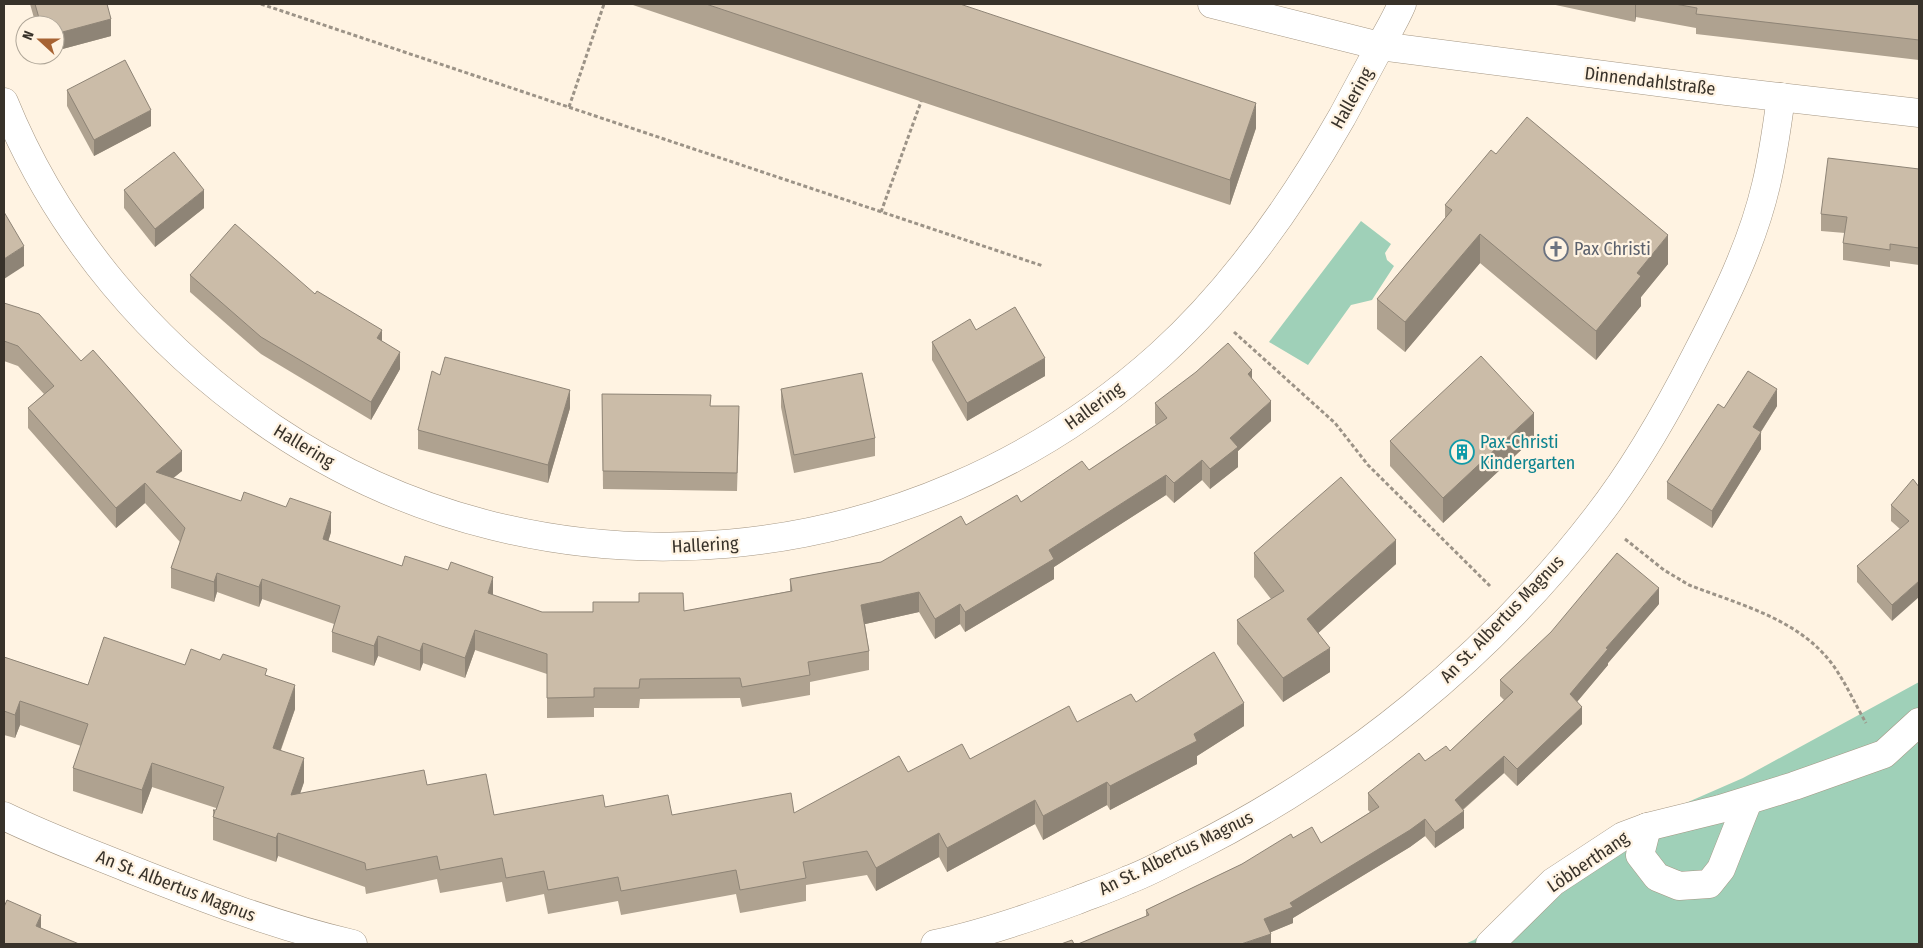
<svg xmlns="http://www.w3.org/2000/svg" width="1923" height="948" font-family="'Fira Sans Condensed',sans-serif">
<rect width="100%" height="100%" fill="#fff3e2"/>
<g fill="#9fd0b8">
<polygon points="1361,221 1391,244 1385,253 1387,260 1394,266 1372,300 1351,305 1308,365 1269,342"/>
<polygon points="1919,682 1919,944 1465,944 1474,940 1601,840 1743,778"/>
</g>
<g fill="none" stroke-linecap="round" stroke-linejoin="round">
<g stroke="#a59784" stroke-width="29">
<g id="street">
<polyline points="1212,4 1380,46 1727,91 1919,113"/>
<path d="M4,102C58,235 154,347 273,428C548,614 916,575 1160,355C1234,288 1293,203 1342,117C1354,95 1365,74 1377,52C1385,36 1395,21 1402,4"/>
<path d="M4,816C45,836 88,852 130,869C203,898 276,926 353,944"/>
<polyline points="1647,827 1640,855 1657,877 1679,886 1709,884 1721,869 1748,801"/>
<path d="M935,944C983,934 1029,918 1075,901C1093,894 1111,888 1128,880C1150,872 1170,860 1191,850C1348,771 1489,657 1596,518C1635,468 1667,412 1696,355C1724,301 1752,245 1766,185C1773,156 1777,127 1781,97"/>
<polyline points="1490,944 1553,882 1623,836 1647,827 1720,809 1794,786 1884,754 1919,722"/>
</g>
</g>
<g stroke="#9c9387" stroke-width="3" stroke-dasharray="4 2.5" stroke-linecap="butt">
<polyline points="261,4 1043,266"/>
<polyline points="569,107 604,4"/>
<polyline points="881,212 922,99"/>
<polyline points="1234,332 1335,423 1368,465 1490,586"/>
<path d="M1625,539L1664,570L1689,585C1738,604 1795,618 1829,660C1843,677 1855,704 1866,723"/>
</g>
<use href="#street" stroke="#fff" stroke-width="28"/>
</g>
<g fill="#afa290">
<polygon points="30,4 107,4 111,36 55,51 55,25 36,25"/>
<polygon points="630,4 960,4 1256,128 1230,205"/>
<polygon points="1551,4 1919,4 1919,60 1696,34 1696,28 1636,17 1635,22"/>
<polygon points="67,90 151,126 94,156 67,106"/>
<polygon points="1496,154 1668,264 1641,297 1641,306 1596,360 1480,263 1405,352 1377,329 1377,299 1445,218 1445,205"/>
<polygon points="1919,169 1919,265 1890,261 1890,267 1843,260 1843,243 1845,233 1821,231 1821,214"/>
<polygon points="124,190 204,208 155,247 124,208"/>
<polygon points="190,275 315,294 382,341 400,369 371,420 261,354 190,292"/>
<polygon points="4,303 81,361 182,471 173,478 331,532 328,541 402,566 493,595 542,612 684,611 790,591 790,579 881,562 1021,502 1089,470 1156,425 1155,423 1155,403 1252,379 1271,421 1238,451 1238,467 1210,489 1202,480 1174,503 1166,495 1054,567 1054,579 965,632 960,624 935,639 919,612 865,624 869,651 869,670 810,682 810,695 742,707 740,698 640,699 639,708 594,708 594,717 547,718 547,674 475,650 465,678 423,663 420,671 378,656 374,666 332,652 332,632 334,624 262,599 259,607 217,592 214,602 171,588 171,568 180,542 145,503 116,528 28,428 28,408 44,394 18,366 4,361"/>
<polygon points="976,330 1045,376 967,421 932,360 932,342"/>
<polygon points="781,389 875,438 875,456 794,473 781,407"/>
<polygon points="602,394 711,406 739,424 737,491 603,489"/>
<polygon points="1777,406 1761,432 1761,449 1712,528 1667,499 1667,482 1724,408"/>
<polygon points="570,408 548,483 418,449 418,430"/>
<polygon points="1534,438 1443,523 1390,466 1390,441"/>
<polygon points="1919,487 1892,621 1857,582 1857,566 1900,529 1891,521 1891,505"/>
<polygon points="1254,553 1396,564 1318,633 1330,672 1283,702 1237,644 1237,620 1271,599 1254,577"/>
<polygon points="1659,604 1608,663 1608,665 1577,702 1582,724 1517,786 1504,773 1463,810 1464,828 1435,848 1425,836 1410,847 1293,918 1293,923 1271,932 1271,944 1146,916 1146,910 1242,864 1293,838 1321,843 1370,812 1368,810 1368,793 1425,761 1450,751 1504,700 1500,696 1500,680"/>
<polygon points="4,657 88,685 185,665 267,675 295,709 281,750 304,782 300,794 427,785 494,815 605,807 672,815 794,813 908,772 970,759 1136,702 1244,726 1197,756 1197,764 1110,810 1107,805 1043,840 1035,824 947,872 939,857 876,891 867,875 806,885 806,901 740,913 736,894 621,915 618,901 548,914 544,894 506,902 502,882 440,893 437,879 366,894 365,887 278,856 276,862 213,840 213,810 216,810 216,808 152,787 142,814 73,791 73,768 81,746 20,725 15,738 4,735"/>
</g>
<g fill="#8e8476">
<polygon points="1635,4 1636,4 1636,17 1635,22"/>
<polygon points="111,19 111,36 55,51 55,34"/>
<polygon points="1256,103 1256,128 1230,205 1230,180"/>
<polygon points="151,110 151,126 94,156 94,140"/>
<polygon points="204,190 204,208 155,247 155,229"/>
<polygon points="1480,234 1480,263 1405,352 1405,322"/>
<polygon points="1668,235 1668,264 1641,297 1641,306 1596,360 1596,331 1637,273"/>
<polygon points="24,246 24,266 4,279 4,259"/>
<polygon points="382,330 382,347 377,338"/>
<polygon points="400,352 400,369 371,420 371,402"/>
<polygon points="1045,358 1045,376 967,421 967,403"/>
<polygon points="1252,370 1252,390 1248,374"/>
<polygon points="1777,389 1777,406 1753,444 1753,427"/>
<polygon points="570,390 570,408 548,483 548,465"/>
<polygon points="1271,401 1271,421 1238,451 1238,467 1210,489 1210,469 1230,438"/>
<polygon points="1534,413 1534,438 1443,523 1443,498"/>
<polygon points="1761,432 1761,449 1712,528 1712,511"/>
<polygon points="182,451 182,471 156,492 156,472"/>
<polygon points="1202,460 1202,480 1174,503 1174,483"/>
<polygon points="1166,475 1166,495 1054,567 1054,579 965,632 965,612 1049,550"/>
<polygon points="145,483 145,503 116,528 116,508"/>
<polygon points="331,512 331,532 323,559 323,539"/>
<polygon points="1396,540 1396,564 1307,643 1307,619"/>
<polygon points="217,573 217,592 214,602 214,582"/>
<polygon points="493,577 493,597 488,593"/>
<polygon points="262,579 262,599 259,607 259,587"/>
<polygon points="1919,581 1919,597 1892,621 1892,605"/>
<polygon points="1659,588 1659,604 1608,663 1608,665 1570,710 1570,694 1606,648"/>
<polygon points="919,592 919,612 861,625 861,605"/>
<polygon points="960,604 960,624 935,639 935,619"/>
<polygon points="475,630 475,650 465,678 465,658"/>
<polygon points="378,636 378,656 374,666 374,646"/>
<polygon points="423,643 423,663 420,671 420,651"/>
<polygon points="1330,648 1330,672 1283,702 1283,678"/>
<polygon points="295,685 295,709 273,771 273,748"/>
<polygon points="20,701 20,725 15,738 15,715"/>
<polygon points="1244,703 1244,726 1197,756 1197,764 1110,810 1110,786"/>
<polygon points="1582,707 1582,724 1517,786 1517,769"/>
<polygon points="1504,756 1504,773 1455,816 1455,800"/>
<polygon points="304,758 304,782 291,819 291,795"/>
<polygon points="152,763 152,787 142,814 142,790"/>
<polygon points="1107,782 1107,805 1043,840 1043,816"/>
<polygon points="1035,800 1035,824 947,872 947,848"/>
<polygon points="1464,811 1464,828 1435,848 1435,832"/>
<polygon points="1425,819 1425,836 1410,847 1293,918 1293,923 1264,935 1264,919"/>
<polygon points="278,833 278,856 276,862 276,838"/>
<polygon points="939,833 939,857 876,891 876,868"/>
<polygon points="41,915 41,932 36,926"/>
<polygon points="1271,934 1271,944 1241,944"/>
</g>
<g fill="#cbbca8" stroke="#8e8476">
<polygon points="35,4 107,4 111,19 55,34 55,25 41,25"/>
<polygon points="706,4 960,4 1256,103 1230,180"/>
<polygon points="1675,4 1919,4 1919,40 1696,14 1697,8"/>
<polygon points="125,60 151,110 94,140 67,90"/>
<polygon points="1527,117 1668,235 1637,273 1641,276 1596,331 1480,234 1405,322 1377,299 1452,210 1445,205 1491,150 1496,154"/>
<polygon points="174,152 204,190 155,229 124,190"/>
<polygon points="1828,158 1919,169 1919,248 1890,244 1890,250 1843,243 1847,217 1821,214"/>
<polygon points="4,212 24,246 4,259"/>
<polygon points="235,224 315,294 317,291 382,330 377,338 400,352 371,402 261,337 190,275"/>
<polygon points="4,303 39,314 81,361 93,350 182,451 156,472 241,501 244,492 286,507 290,498 331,512 323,539 402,566 405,556 448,570 451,562 493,577 488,593 542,612 593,612 593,602 639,602 639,593 683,593 684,611 792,591 790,579 881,562 961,516 966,525 1017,495 1021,502 1082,461 1089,470 1167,418 1155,403 1196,372 1228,343 1252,370 1248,374 1271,401 1230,438 1238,447 1210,469 1202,460 1174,483 1166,475 1049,550 1054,559 965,612 960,604 935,619 919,592 861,605 869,651 808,662 810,675 742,687 740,678 640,679 639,688 594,688 594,697 547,698 547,654 475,630 465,658 423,643 420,651 378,636 374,646 332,632 340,606 262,579 259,587 217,573 214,582 171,568 185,528 145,483 116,508 28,408 54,386 18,346 4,341"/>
<polygon points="1015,307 1045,358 967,403 932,342 970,319 976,330"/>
<polygon points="1481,356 1534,413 1443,498 1390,441"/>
<polygon points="445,357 570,390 548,465 418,430 432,371 440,375"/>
<polygon points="1748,371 1777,389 1753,427 1761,432 1712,511 1667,482 1718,404 1724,408"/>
<polygon points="862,373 875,438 794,455 781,389"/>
<polygon points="602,394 711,395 710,406 739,406 737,473 603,471"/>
<polygon points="1341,477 1396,540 1307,619 1330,648 1283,678 1237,620 1284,591 1254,553"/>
<polygon points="1913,479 1919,487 1919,581 1892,605 1857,566 1909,521 1891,505"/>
<polygon points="1617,553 1659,588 1606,648 1608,649 1570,694 1582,707 1517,769 1504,756 1455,800 1464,811 1435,832 1425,819 1410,830 1290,903 1293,907 1264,919 1271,934 1241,944 1078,944 1149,915 1146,910 1242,864 1291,834 1293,838 1312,827 1321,843 1379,807 1368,793 1419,753 1425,761 1446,746 1450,751 1513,692 1500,680 1551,632"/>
<polygon points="104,637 185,665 191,649 220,660 223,654 267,669 265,675 295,685 273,748 304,758 291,795 424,770 427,785 486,774 494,815 603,795 605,807 668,795 672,815 791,793 794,813 899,756 908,772 962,744 970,759 1069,706 1077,722 1131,694 1136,702 1214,652 1244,703 1194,734 1197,741 1110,786 1107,782 1043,816 1035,800 947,848 939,833 876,868 867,851 803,862 806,878 740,890 736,870 621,891 618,877 548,890 544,871 506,878 502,858 440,870 437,856 366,870 365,863 278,833 276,838 213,817 215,811 213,810 216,810 224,787 152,763 142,790 73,768 88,724 20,701 15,715 4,711 4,657 88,685"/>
<polygon points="7,900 41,915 36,926 79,944 4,944 4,907"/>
<polygon points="1072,940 1074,944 1061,944"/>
</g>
<defs>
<g id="church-ring" transform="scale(1.25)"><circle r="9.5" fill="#fff3e2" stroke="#6b7280" stroke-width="1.5"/><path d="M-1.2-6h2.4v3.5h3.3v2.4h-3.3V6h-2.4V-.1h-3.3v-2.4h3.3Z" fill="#6b7280"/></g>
<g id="building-ring" transform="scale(1.25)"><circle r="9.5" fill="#fff3e2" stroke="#0f9aa8" stroke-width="1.5"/><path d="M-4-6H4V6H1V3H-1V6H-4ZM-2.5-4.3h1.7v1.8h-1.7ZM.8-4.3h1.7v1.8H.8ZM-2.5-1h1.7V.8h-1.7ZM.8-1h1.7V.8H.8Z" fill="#0f9aa8"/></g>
</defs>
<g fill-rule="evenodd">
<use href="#church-ring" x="1556" y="249"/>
<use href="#building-ring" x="1462" y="452"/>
</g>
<g text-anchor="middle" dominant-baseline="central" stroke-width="4.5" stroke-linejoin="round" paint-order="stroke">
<g font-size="18" fill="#38322a" stroke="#fff3e2">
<text transform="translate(1650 81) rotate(7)">Dinnendahlstraße</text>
<text transform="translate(1352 98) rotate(-61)">Hallering</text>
<text transform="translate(1094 406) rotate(-36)">Hallering</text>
<text transform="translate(304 446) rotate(31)">Hallering</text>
<text transform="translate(705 545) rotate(-3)">Hallering</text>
<text transform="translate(1502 619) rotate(-46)">An St. Albertus Magnus</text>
<text transform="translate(1176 853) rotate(-26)">An St. Albertus Magnus</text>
<text transform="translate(1588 862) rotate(-34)">Löbberthang</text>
<text transform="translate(176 886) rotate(21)">An St. Albertus Magnus</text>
</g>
<g font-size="18" fill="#5b616d" stroke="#fff3e2" text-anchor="start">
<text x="1574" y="249">Pax Christi</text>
</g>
<g font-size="18" fill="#0d838f" stroke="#fff3e2" text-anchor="start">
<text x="1480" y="442">Pax-Christi<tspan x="1480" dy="21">Kindergarten</tspan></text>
</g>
</g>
<rect width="1923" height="948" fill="none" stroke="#38322a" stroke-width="10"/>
<g transform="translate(40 40) rotate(291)"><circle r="24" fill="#fff3e2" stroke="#afa698"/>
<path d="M0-4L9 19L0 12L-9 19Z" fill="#a76333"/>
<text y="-8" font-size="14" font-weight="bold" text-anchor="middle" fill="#38322a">N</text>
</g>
</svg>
